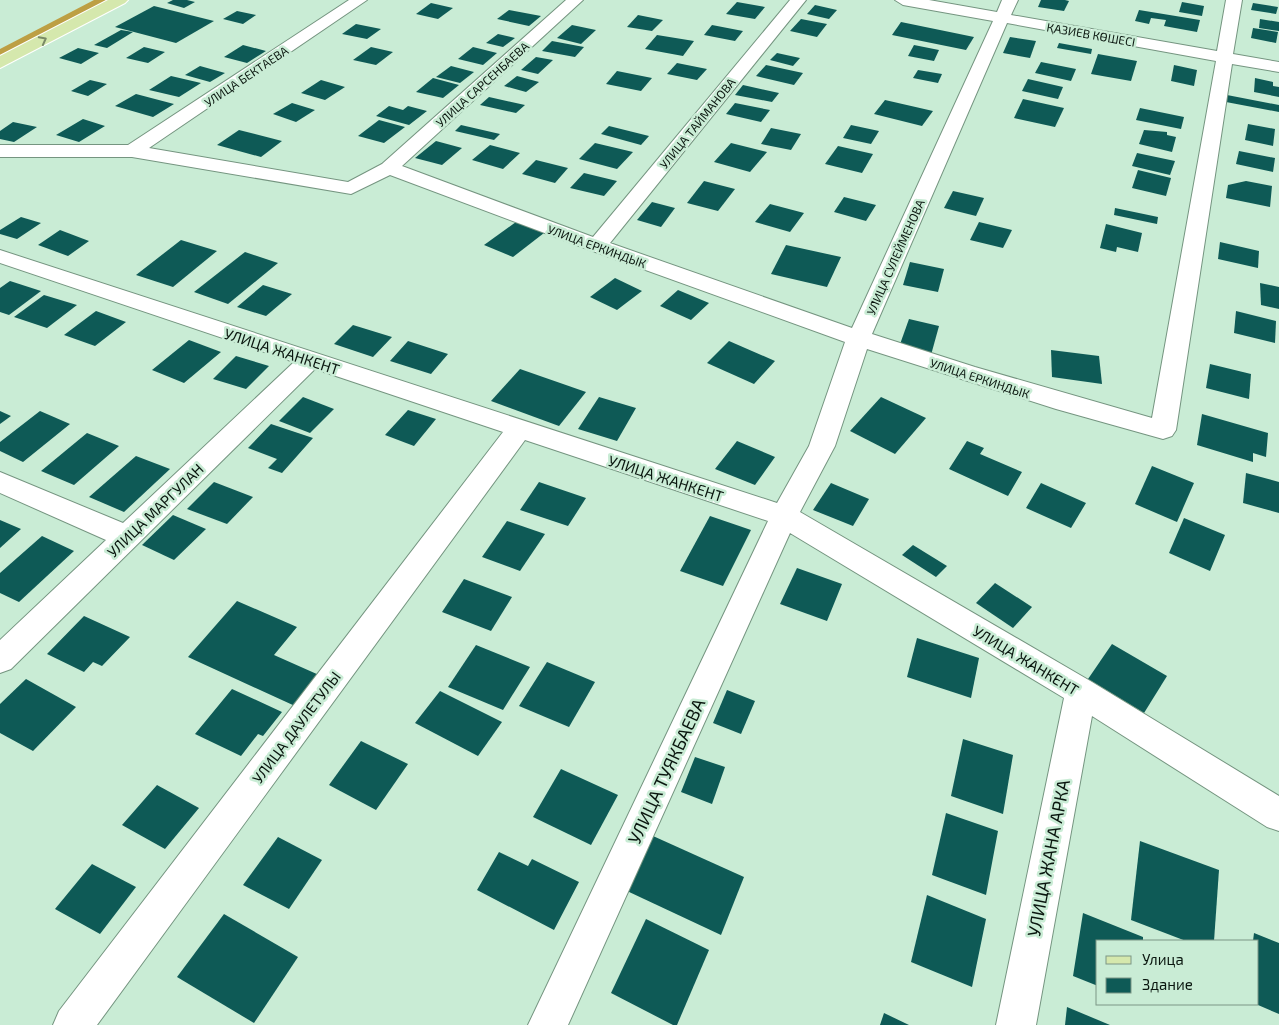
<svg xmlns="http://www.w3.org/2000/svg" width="1279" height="1025" font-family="'Exo 2',sans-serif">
<rect width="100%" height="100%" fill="#c9ecd5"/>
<polygon fill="#bd9f44" points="94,0 109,0 0,57 0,49"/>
<g fill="#0e5a56">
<polygon points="173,0 187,0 195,2 184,8 167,3"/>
<polygon points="1041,0 1065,0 1069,1 1064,11 1038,7"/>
<polygon points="737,2 765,7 755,19 726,14"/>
<polygon points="1182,2 1204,6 1202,16 1179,12"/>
<polygon points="431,3 453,8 438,19 416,14"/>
<polygon points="1253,3 1278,7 1276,14 1251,10"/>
<polygon points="815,5 837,10 829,19 807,14"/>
<polygon points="154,6 214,21 176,43 115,27"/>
<polygon points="509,10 541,16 529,26 497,19"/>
<polygon points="1139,10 1200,20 1197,32 1164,26 1166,20 1151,18 1149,24 1135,21"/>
<polygon points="237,11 256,15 243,24 223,19"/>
<polygon points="638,15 663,20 652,31 627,27"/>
<polygon points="801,19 827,24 817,37 790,31"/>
<polygon points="1260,19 1279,22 1279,31 1259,28"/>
<polygon points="901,22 974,37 966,50 892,35"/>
<polygon points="356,24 381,29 367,39 342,34"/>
<polygon points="572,25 596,30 581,44 557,38"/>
<polygon points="712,25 743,31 735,41 704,35"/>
<polygon points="1253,28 1278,32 1276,43 1251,38"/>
<polygon points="121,30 133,32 107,48 94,45"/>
<polygon points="498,34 515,38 503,47 486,43"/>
<polygon points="657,35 694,41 683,56 645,49"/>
<polygon points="1010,37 1036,41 1030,58 1003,53"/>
<polygon points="552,41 584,47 575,57 542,51"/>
<polygon points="1059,43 1092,49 1091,54 1057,48"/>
<polygon points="243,45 266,51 247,63 224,57"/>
<polygon points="914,45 939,50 934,61 908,56"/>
<polygon points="144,47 165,52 148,63 126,58"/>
<polygon points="371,47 393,52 376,65 353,60"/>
<polygon points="473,47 497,53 483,65 458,59"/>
<polygon points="78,48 99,53 81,64 59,58"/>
<polygon points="777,53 800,58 793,66 770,60"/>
<polygon points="1098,54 1137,61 1131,81 1091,74"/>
<polygon points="536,57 553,60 538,74 521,70"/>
<polygon points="1041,62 1076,69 1071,81 1035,73"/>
<polygon points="677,63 707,69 697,80 667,74"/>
<polygon points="766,65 803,73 794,85 756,76"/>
<polygon points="1174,65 1197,70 1194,86 1171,81"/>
<polygon points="200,66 225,73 210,82 185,75"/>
<polygon points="451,66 474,72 460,83 436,77"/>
<polygon points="918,70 942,74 938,83 913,78"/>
<polygon points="617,71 652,78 641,91 606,84"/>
<polygon points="171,76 201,83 179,97 149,90"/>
<polygon points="517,76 539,82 526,92 504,86"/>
<polygon points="433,78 459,85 443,98 416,92"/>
<polygon points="1255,78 1273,82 1273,86 1279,87 1279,97 1254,92"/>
<polygon points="1028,79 1063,87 1058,99 1022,91"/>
<polygon points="90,80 107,84 88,96 71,91"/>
<polygon points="321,80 345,87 325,100 301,93"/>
<polygon points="743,85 779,93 772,102 735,95"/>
<polygon points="136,94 174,104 153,117 115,106"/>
<polygon points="1227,95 1279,105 1279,112 1226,102"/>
<polygon points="489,97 525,105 516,113 480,105"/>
<polygon points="1023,99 1064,108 1055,127 1014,118"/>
<polygon points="885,100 933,111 922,126 874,114"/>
<polygon points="292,103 315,110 296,122 273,114"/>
<polygon points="735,103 770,110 761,122 726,114"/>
<polygon points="389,106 403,110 408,106 427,111 409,125 376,116"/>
<polygon points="1140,108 1184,117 1181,129 1136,120"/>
<polygon points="83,119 105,126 79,142 56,135"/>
<polygon points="379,120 405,127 384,143 358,136"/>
<polygon points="13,122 37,127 14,142 0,139 0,131"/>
<polygon points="1248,124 1275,129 1273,146 1245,140"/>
<polygon points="461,125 500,134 494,140 455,131"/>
<polygon points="851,125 879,131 871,144 843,138"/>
<polygon points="609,126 649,136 641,145 601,134"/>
<polygon points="771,128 801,134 791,150 761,144"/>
<polygon points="239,130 282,141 261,157 217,145"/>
<polygon points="1144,130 1167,132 1167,135 1176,137 1172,152 1139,144"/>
<polygon points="436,141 462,148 442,165 415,158"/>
<polygon points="595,143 633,152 617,169 579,159"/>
<polygon points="731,143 767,152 750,172 714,162"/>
<polygon points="490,145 520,153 503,169 472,160"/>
<polygon points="838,146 873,154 862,173 825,164"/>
<polygon points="1239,151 1275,158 1273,172 1236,164"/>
<polygon points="1137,153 1175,161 1170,175 1132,166"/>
<polygon points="536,160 568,168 555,183 522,174"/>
<polygon points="1138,170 1171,178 1166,196 1132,188"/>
<polygon points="584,173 617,181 604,196 570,188"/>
<polygon points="704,181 735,189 718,211 687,203"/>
<polygon points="1246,181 1272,186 1270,207 1226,198 1228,185"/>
<polygon points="953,191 984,198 976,216 944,208"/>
<polygon points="844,197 876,205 866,221 834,212"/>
<polygon points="652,202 675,208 661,227 637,220"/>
<polygon points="770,204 804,213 790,232 755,222"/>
<polygon points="1115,208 1158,217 1157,224 1114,215"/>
<polygon points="21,217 41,223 17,239 0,234 0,230"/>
<polygon points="516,222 544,233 513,257 484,245"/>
<polygon points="979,222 1012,230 1003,248 970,240"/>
<polygon points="1106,224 1142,233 1138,252 1117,247 1116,252 1100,248"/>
<polygon points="60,230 89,241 68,256 38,245"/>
<polygon points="181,240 217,251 173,287 136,275"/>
<polygon points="1220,242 1259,251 1258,268 1218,259"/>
<polygon points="786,245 841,257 827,287 771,274"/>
<polygon points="245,252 278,263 228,304 194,292"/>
<polygon points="910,262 944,269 938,292 903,285"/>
<polygon points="615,278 642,291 617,310 590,297"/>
<polygon points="10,281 41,291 9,315 0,312 0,288"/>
<polygon points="1260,283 1279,287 1279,309 1261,305"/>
<polygon points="263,285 292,294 266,316 237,307"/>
<polygon points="678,290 709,303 691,320 660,306"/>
<polygon points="44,295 77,305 47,328 14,317"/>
<polygon points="96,311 126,322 95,346 64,335"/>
<polygon points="1236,311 1276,321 1275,343 1234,333"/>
<polygon points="909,319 939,326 931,355 899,347"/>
<polygon points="353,325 392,337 373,357 334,344"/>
<polygon points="189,340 221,352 184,383 152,370"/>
<polygon points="408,341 448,354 431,374 390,361"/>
<polygon points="729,341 775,361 754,384 707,363"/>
<polygon points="1051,350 1099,356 1102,384 1052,377"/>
<polygon points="236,356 269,366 246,389 213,379"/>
<polygon points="1210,364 1251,374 1249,399 1206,388"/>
<polygon points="520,369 586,392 559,426 491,401"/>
<polygon points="303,397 334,409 310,433 279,421"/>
<polygon points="599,397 636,408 617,441 578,429"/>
<polygon points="881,397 926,418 895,454 850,431"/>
<polygon points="408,410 436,419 414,446 385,435"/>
<polygon points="0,411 11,416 0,424"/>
<polygon points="40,411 70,424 23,462 0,451 0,442"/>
<polygon points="1202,414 1268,433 1266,457 1253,453 1253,462 1197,445"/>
<polygon points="271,424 313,438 282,473 268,468 277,459 248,448"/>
<polygon points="87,433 119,446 74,485 41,471"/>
<polygon points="737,441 775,457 755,485 715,469"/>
<polygon points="967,441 984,448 980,454 1022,472 1008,496 949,469"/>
<polygon points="136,456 170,469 124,512 89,497"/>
<polygon points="1152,466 1194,483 1177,522 1135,504"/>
<polygon points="1246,473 1279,482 1279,513 1243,503"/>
<polygon points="214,482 253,497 227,524 187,509"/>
<polygon points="539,482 586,498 568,526 520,510"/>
<polygon points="831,483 869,499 853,526 813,510"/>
<polygon points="1041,483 1086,503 1071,528 1026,508"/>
<polygon points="173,515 206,529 174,560 142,545"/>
<polygon points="710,516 751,530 723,586 680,571"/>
<polygon points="1184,518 1225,535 1210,571 1169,553"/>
<polygon points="0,520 21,529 0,548"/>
<polygon points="507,521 545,534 520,571 482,557"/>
<polygon points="42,536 74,551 19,602 0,593 0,573"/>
<polygon points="913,545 947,566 936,577 902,555"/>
<polygon points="797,568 842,584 827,621 780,604"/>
<polygon points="464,579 512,597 491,631 442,612"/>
<polygon points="995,583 1032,607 1013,628 976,603"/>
<polygon points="237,601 297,627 274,655 319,675 295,706 188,657"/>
<polygon points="84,616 130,637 102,666 93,662 84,672 47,654"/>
<polygon points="917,638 979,658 971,698 907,677"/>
<polygon points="1112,644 1167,676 1144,713 1088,679"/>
<polygon points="476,645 530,667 503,710 448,687"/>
<polygon points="547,662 595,682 569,727 519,706"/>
<polygon points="26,679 76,707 33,751 0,733 0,704"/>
<polygon points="232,689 282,712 263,736 258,734 241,756 195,734"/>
<polygon points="727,690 755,701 741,734 713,723"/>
<polygon points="440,691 502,722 478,756 415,723"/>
<polygon points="963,739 1013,755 1003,814 951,796"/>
<polygon points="361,741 408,764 376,810 329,785"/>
<polygon points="695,757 725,767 712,804 681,792"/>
<polygon points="561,769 618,795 591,845 533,817"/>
<polygon points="157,785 199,808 165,849 122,825"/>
<polygon points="946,813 998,831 986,895 932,875"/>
<polygon points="653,836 744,877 721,935 627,891"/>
<polygon points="278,837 322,860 289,909 243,885"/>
<polygon points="1140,841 1219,870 1214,941 1186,941 1131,920"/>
<polygon points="499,852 528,866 532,859 579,882 554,930 477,890"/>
<polygon points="92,864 136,887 100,934 55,909"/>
<polygon points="927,895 986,919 972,987 911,962"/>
<polygon points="1083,913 1143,937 1143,941 1098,941 1098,986 1073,976"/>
<polygon points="224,914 298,957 254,1023 177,977"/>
<polygon points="646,919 709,950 677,1025 673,1025 611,993"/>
<polygon points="1254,933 1279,943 1279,1014 1258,1005 1258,941 1253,941"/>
<polygon points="1067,1007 1110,1025 1065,1025"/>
<polygon points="884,1013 909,1025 880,1025"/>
</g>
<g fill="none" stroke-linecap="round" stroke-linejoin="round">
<g stroke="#759580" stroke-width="2">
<path id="minor" d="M349,0H367L149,148L348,182L382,164L566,0H583L402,166L593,237L790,0H806L610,243L852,328L993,21L903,5L895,0H929L997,12L1002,0H1018L1011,15L1217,51L1226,0H1242L1233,54L1279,62V72L1232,64L1176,430L1172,436L1163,439L1056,409L867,349L835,446L800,512L1092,682L1279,796V831L1267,827L1092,716L1036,1025H996L1064,698L790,533L568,1025H528L768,521L525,440L97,1025H53L59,1011L503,432L315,369L11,669L0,673V640L106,540L0,493V472L123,523L294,362L0,263V250L777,503L809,446L845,342L590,250L390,175L351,194L132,157H0V145H128ZM1007,23L1216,61L1152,418L975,367L872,334Z"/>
</g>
<g stroke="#fff" stroke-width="2">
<polygon id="major" points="108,0 128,0 125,3 0,68 0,56"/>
</g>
<use href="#minor" fill="#fff" fill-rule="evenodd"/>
<use href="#major" fill="#d5e8ad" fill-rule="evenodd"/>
</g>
<defs><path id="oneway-chevron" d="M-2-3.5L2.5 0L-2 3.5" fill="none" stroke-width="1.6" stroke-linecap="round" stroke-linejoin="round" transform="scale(1.25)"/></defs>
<use stroke="#7a8a66" href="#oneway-chevron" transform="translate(43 40) rotate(-28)"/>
<g text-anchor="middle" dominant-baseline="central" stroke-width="5" stroke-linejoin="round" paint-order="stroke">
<g font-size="12" fill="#0a160f" stroke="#c9ecd5">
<text transform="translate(1091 34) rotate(10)">ҚАЗИЕВ КӨШЕСІ</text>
<text transform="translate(246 76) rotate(-34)">УЛИЦА БЕКТАЕВА</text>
<text transform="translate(482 84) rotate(-42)">УЛИЦА САРСЕНБАЕВА</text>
<text transform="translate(697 123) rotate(-51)">УЛИЦА ТАЙМАНОВА</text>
<text transform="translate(597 246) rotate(20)">УЛИЦА ЕРКИНДЫК</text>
<text transform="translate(895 257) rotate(-66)">УЛИЦА СУЛЕЙМЕНОВА</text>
<text transform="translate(980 378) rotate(18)">УЛИЦА ЕРКИНДЫК</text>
</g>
<g font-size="15" fill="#0a160f" stroke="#c9ecd5">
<text transform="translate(282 351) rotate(18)">УЛИЦА ЖАНКЕНТ</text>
<text transform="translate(666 478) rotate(18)">УЛИЦА ЖАНКЕНТ</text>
<text transform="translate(155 510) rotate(-44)">УЛИЦА МАРГУЛАН</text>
<text transform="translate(1026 660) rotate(31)">УЛИЦА ЖАНКЕНТ</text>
<text transform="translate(296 727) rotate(-53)">УЛИЦА ДАУЛЕТУЛЫ</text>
</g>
<g font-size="18" fill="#0a160f" stroke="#c9ecd5">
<text transform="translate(666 771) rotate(-65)">УЛИЦА ТУЯКБАЕВА</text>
<text transform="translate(1048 858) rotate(-79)">УЛИЦА ЖАНА АРКА</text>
</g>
</g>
<rect x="1096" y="940" width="162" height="65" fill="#c9ecd5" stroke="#7d9686"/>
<rect x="1106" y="956" width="25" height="8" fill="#d5e8ad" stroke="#7d9686"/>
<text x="1142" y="965" font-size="15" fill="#0a160f">Улица</text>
<rect x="1106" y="978" width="25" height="15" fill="#0e5a56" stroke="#7d9686"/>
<text x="1142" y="990" font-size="15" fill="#0a160f">Здание</text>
</svg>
